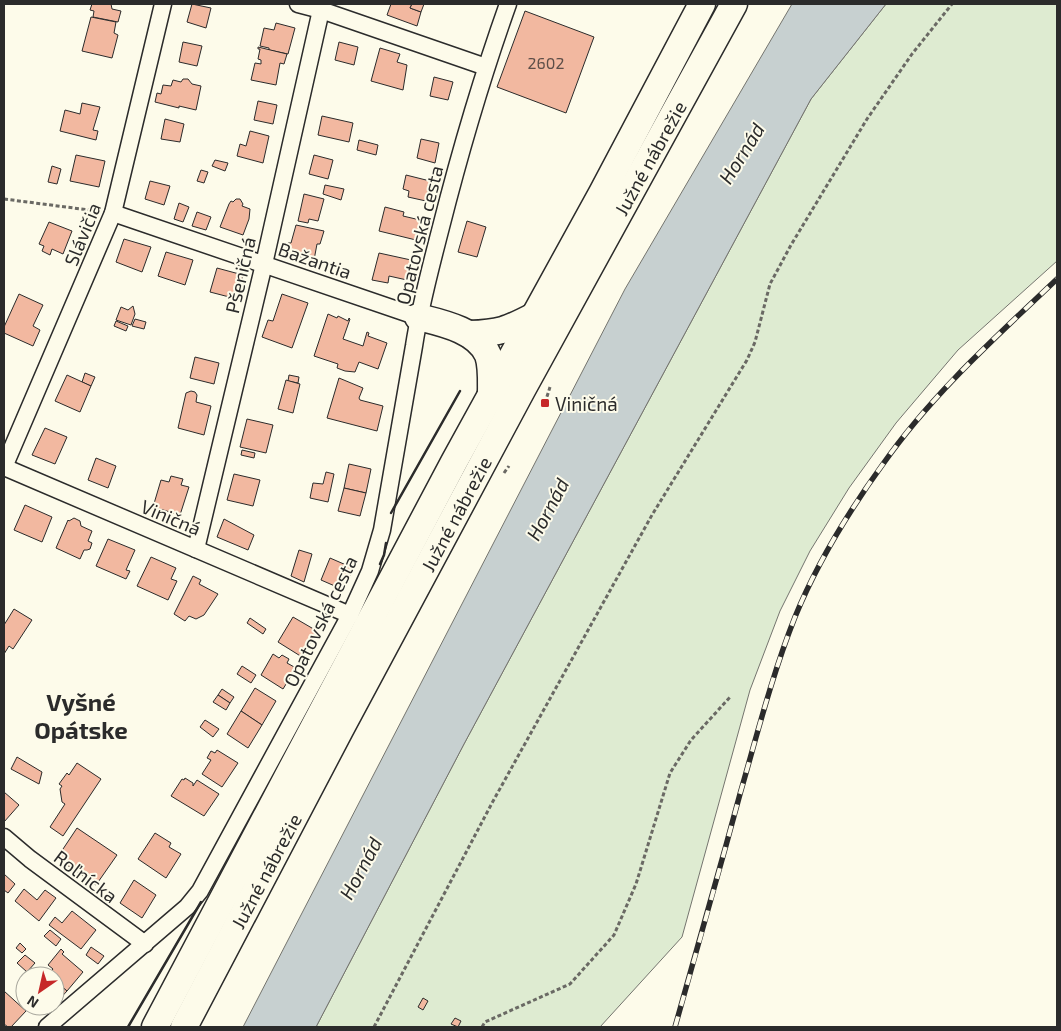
<svg xmlns="http://www.w3.org/2000/svg" width="1061" height="1031" font-family="'Exo 2',sans-serif">
<rect width="100%" height="100%" fill="#fdfbea"/>
<polygon fill="#deebd1" stroke="#74746e" points="886,4 1057,4 1057,261 958,350 896,423 849,488 810,551 780,611 750,690 682,937 600,1027 316,1027 464,744 811,99"/>
<polygon fill="#c7d0d0" stroke="#74746e" points="792,4 886,4 811,99 464,744 316,1027 243,1027 625,289"/>
<g fill="#f2b8a0" stroke="#2b2b2b">
<polygon points="92,4 111,4 112,9 121,11 118,22 93,17 94,11 90,10"/>
<polygon points="192,4 211,8 206,28 187,22"/>
<polygon points="391,4 412,4 410,8 421,12 417,26 387,15"/>
<polygon points="412,4 424,4 421,12 410,8"/>
<polygon points="525,11 594,37 566,113 497,87"/>
<polygon points="91,17 116,22 114,33 118,35 112,58 82,51"/>
<polygon points="276,23 295,28 288,54 269,50 269,48 260,46 264,28 274,30"/>
<polygon points="183,42 202,46 197,66 179,62"/>
<polygon points="339,42 358,47 354,65 335,60"/>
<polygon points="258,47 287,54 284,64 280,63 276,85 251,80 255,63 261,64 261,60 258,59 260,49 258,49"/>
<polygon points="380,48 400,54 397,62 407,65 403,90 371,81"/>
<polygon points="434,77 453,82 448,100 430,96"/>
<polygon points="183,79 188,79 192,84 201,86 196,110 179,106 179,108 155,102 157,93 161,94 163,85 171,86 173,80 181,82"/>
<polygon points="258,101 277,105 273,124 254,120"/>
<polygon points="82,103 100,107 93,130 98,131 96,140 60,131 65,110 80,114"/>
<polygon points="322,116 353,123 349,142 318,135"/>
<polygon points="165,119 184,124 180,142 161,139"/>
<polygon points="250,131 269,136 263,163 237,156 240,144 246,146"/>
<polygon points="421,139 439,143 435,163 417,158"/>
<polygon points="359,140 378,145 376,155 357,150"/>
<polygon points="76,155 105,161 99,187 70,181"/>
<polygon points="314,155 333,160 328,179 309,174"/>
<polygon points="215,160 228,163 225,171 212,166"/>
<polygon points="52,166 61,169 57,184 48,182"/>
<polygon points="201,170 208,172 204,183 197,181"/>
<polygon points="406,175 430,181 426,201 408,197 409,191 403,189"/>
<polygon points="150,181 170,186 164,205 145,199"/>
<polygon points="325,185 344,189 341,200 323,194"/>
<polygon points="304,194 324,199 318,221 309,219 308,223 298,221"/>
<polygon points="236,199 240,199 243,204 242,206 250,209 249,219 243,235 220,227 229,204 231,201 233,202"/>
<polygon points="179,203 189,207 183,222 174,219"/>
<polygon points="385,207 404,212 403,216 420,220 416,240 379,231"/>
<polygon points="197,212 211,217 206,230 192,226"/>
<polygon points="467,221 486,227 477,257 458,252"/>
<polygon points="49,222 72,231 63,254 52,249 50,255 42,251 44,246 39,244"/>
<polygon points="296,225 324,231 320,244 317,244 314,260 285,253 288,243 291,243"/>
<polygon points="124,239 151,247 142,272 116,262"/>
<polygon points="166,252 193,260 185,285 158,276"/>
<polygon points="379,253 411,260 407,280 389,276 388,283 372,280"/>
<polygon points="217,268 243,275 237,299 210,292"/>
<polygon points="19,294 43,305 33,326 40,330 33,346 4,333 4,327"/>
<polygon points="282,294 308,303 292,348 262,337 268,320 273,321"/>
<polygon points="133,306 135,314 131,325 116,320 121,307 128,310"/>
<polygon points="328,314 337,318 338,316 348,321 349,318 350,319 343,339 363,346 367,332 369,333 368,336 387,343 378,369 359,362 355,372 345,371 337,368 338,364 314,356"/>
<polygon points="135,319 146,322 144,329 132,326"/>
<polygon points="116,321 128,326 126,331 114,326"/>
<polygon points="195,357 219,363 214,384 190,378"/>
<polygon points="85,373 95,377 91,386 82,382"/>
<polygon points="67,375 91,386 80,412 55,401"/>
<polygon points="289,375 299,377 298,383 288,381"/>
<polygon points="339,378 363,388 359,398 360,400 383,406 377,431 327,418"/>
<polygon points="286,380 300,384 293,413 278,409"/>
<polygon points="191,391 195,392 197,395 196,402 211,406 204,435 178,428 186,393"/>
<polygon points="247,419 273,425 266,453 240,447"/>
<polygon points="45,428 67,437 55,464 32,455"/>
<polygon points="242,450 255,453 254,458 241,455"/>
<polygon points="96,458 116,466 108,488 88,480"/>
<polygon points="349,464 371,469 366,493 344,488"/>
<polygon points="326,472 334,474 328,502 310,498 313,483 323,484"/>
<polygon points="234,474 260,480 253,506 227,500"/>
<polygon points="171,476 183,479 181,485 189,487 180,515 153,507 161,480 169,482"/>
<polygon points="344,488 366,493 360,516 338,511"/>
<polygon points="25,505 52,517 42,542 14,530"/>
<polygon points="74,518 80,521 81,526 92,531 88,541 92,543 90,549 87,550 84,550 80,559 56,548 68,520 69,521"/>
<polygon points="224,519 254,535 248,550 217,537"/>
<polygon points="108,539 135,550 126,570 130,571 126,579 96,566"/>
<polygon points="299,550 312,554 304,582 291,576"/>
<polygon points="151,557 176,568 171,579 177,581 168,600 137,586"/>
<polygon points="330,558 353,568 344,590 321,580"/>
<polygon points="193,576 201,580 199,584 218,594 204,615 196,619 189,616 185,621 174,614"/>
<polygon points="14,609 32,620 13,649 9,646 4,654 4,625"/>
<polygon points="293,617 317,631 302,657 278,642"/>
<polygon points="250,618 266,629 263,634 247,623"/>
<polygon points="273,654 279,658 282,655 289,659 287,663 296,668 283,689 261,675"/>
<polygon points="242,666 256,675 251,683 237,674"/>
<polygon points="255,688 276,701 262,725 241,711"/>
<polygon points="222,689 234,697 230,703 218,695"/>
<polygon points="218,695 230,703 226,710 213,702"/>
<polygon points="241,711 262,725 248,748 227,734"/>
<polygon points="205,720 219,729 213,737 200,727"/>
<polygon points="217,750 238,763 222,787 202,774 211,760 207,758 211,751 215,753"/>
<polygon points="17,757 42,772 39,784 11,769"/>
<polygon points="77,763 101,779 63,836 50,827 65,804 62,802 60,789 62,786 59,784 67,773 69,775"/>
<polygon points="185,778 193,783 193,786 197,780 219,794 204,816 171,796 182,779 184,780"/>
<polygon points="4,792 19,805 4,822"/>
<polygon points="77,828 117,855 96,885 57,858"/>
<polygon points="155,833 171,843 169,847 181,854 166,878 138,859"/>
<polygon points="4,874 15,884 8,893 4,890"/>
<polygon points="134,880 156,895 142,918 120,903"/>
<polygon points="24,889 37,900 45,890 56,898 39,921 15,901"/>
<polygon points="72,911 96,930 81,949 49,925 55,917 62,923"/>
<polygon points="50,930 61,939 56,946 44,936"/>
<polygon points="20,943 26,949 22,953 16,948"/>
<polygon points="91,947 104,956 98,964 86,955"/>
<polygon points="61,949 64,952 62,954 83,972 67,991 55,981 55,976 48,975 53,969 48,965"/>
<polygon points="25,955 35,963 27,972 17,963"/>
<polygon points="55,981 67,991 55,1004"/>
<polygon points="4,991 26,1011 11,1027 8,1027 4,1024"/>
<polygon points="423,998 428,1001 423,1010 418,1007"/>
<polygon points="455,1018 461,1021 458,1027 451,1024"/>
</g>
<g fill="none" stroke-linecap="round" stroke-linejoin="round">
<g stroke="#2b2b2b" stroke-width="19">
<g id="minor">
<polyline points="298,4 321,10 486,67"/>
<polyline points="113,213 418,317"/>
<polyline points="4,467 113,213 163,4"/>
<polyline points="4,467 350,615"/>
<polyline points="196,549 264,264 321,10"/>
<polyline points="4,837 30,859 145,944"/>
<path d="M47,1027L187,907L200,891L350,615L370,571L382,530L414,346C420,306 431,266 441,227C460,152 482,77 508,4"/>
</g>
</g>
<g stroke="#2b2b2b" stroke-width="29">
<g id="trunk">
<path d="M418,317C442,323 477,330 488,355C492,366 491,381 491,394"/>
<path d="M469,334C500,333 507,330 534,316"/>
<polyline points="155,1027 454,462 602,193 702,4"/>
<polyline points="184,1027 341,728 522,390 734,4"/>
</g>
</g>
<g stroke="#6a6964" stroke-width="3" stroke-dasharray="4 2.5" stroke-linecap="butt">
<polyline points="4,199 97,211"/>
<polyline points="545,403 550,387"/>
<polyline points="504,473 509,466"/>
<polyline points="374,1027 492,803 652,515 747,360 755,342 770,284 791,245 867,119 912,54 952,4"/>
<polyline points="482,1027 485,1022 570,984 614,935 636,884 670,773 691,740 731,696"/>
</g>
<use href="#minor" stroke="#fdfbea" stroke-width="16"/>
<use href="#trunk" stroke="#fdfbea" stroke-width="26"/>
<g stroke="#2b2b2b" stroke-width="5.5">
<path id="rail" d="M675,1027C697,950 719,872 740,794C757,735 772,675 795,617C817,563 849,511 883,464C932,394 996,337 1057,279"/>
</g>
<use href="#rail" stroke="#fdfbea" stroke-width="4" stroke-dasharray="11" stroke-linecap="butt"/>
<g stroke="#2b2b2b" stroke-width="2.5">
<polyline points="391,513 460,391"/>
<polyline points="380,564 384,555 386,543"/>
<polyline points="128,1027 201,902"/>
</g>
</g>
<rect fill="#c62828" stroke="#fdfbea" stroke-width="2" x="540" y="398" width="10" height="10" rx="2.5"/>
<g text-anchor="middle" dominant-baseline="central" stroke-width="4" stroke-linejoin="round" paint-order="stroke">
<g font-size="16" fill="#5d4e48">
<text x="546" y="62">2602</text>
</g>
<g font-size="19" fill="#2b2b2b" stroke="#fdfbea">
<text transform="translate(650 158) rotate(-61)">Južné nábrežie</text>
<text transform="translate(82 234) rotate(-68)">Slávičia</text>
<text transform="translate(419 235) rotate(-76)">Opatovská cesta</text>
<text transform="translate(315 260) rotate(19)">Bažantia</text>
<text transform="translate(240 275) rotate(-77)">Pšeničná</text>
<text transform="translate(456 514) rotate(-62)">Južné nábrežie</text>
<text transform="translate(171 517) rotate(23)">Viničná</text>
<text transform="translate(320 621) rotate(-64)">Opatovská cesta</text>
<text transform="translate(266 871) rotate(-62)">Južné nábrežie</text>
<text transform="translate(86 876) rotate(37)">Roľnícka</text>
</g>
<g font-size="19" fill="#2b2b2b" stroke="#fdfbea" text-anchor="start">
<text x="555" y="403">Viničná</text>
</g>
<g font-size="20" font-style="italic" fill="#2b2b2b" stroke="#fdfbea">
<text transform="translate(741 153) rotate(-58)">Hornád</text>
<text transform="translate(547 509) rotate(-62)">Hornád</text>
<text transform="translate(360 868) rotate(-62)">Hornád</text>
</g>
<g font-size="24" font-weight="bold" fill="#2b2b2b" stroke="#fdfbea">
<text x="81" y="701">Vyšné<tspan x="81" dy="28">Opátske</tspan></text>
</g>
</g>
<rect width="1061" height="1031" fill="none" stroke="#2b2b2b" stroke-width="10"/>
<g transform="translate(40 991) rotate(214)"><circle r="24" fill="#fdfbea" stroke="#a9a89e"/>
<path d="M0-4L9 19L0 12L-9 19Z" fill="#c62828"/>
<text y="-8" font-size="14" font-weight="bold" text-anchor="middle" fill="#2b2b2b">N</text>
</g>
</svg>
